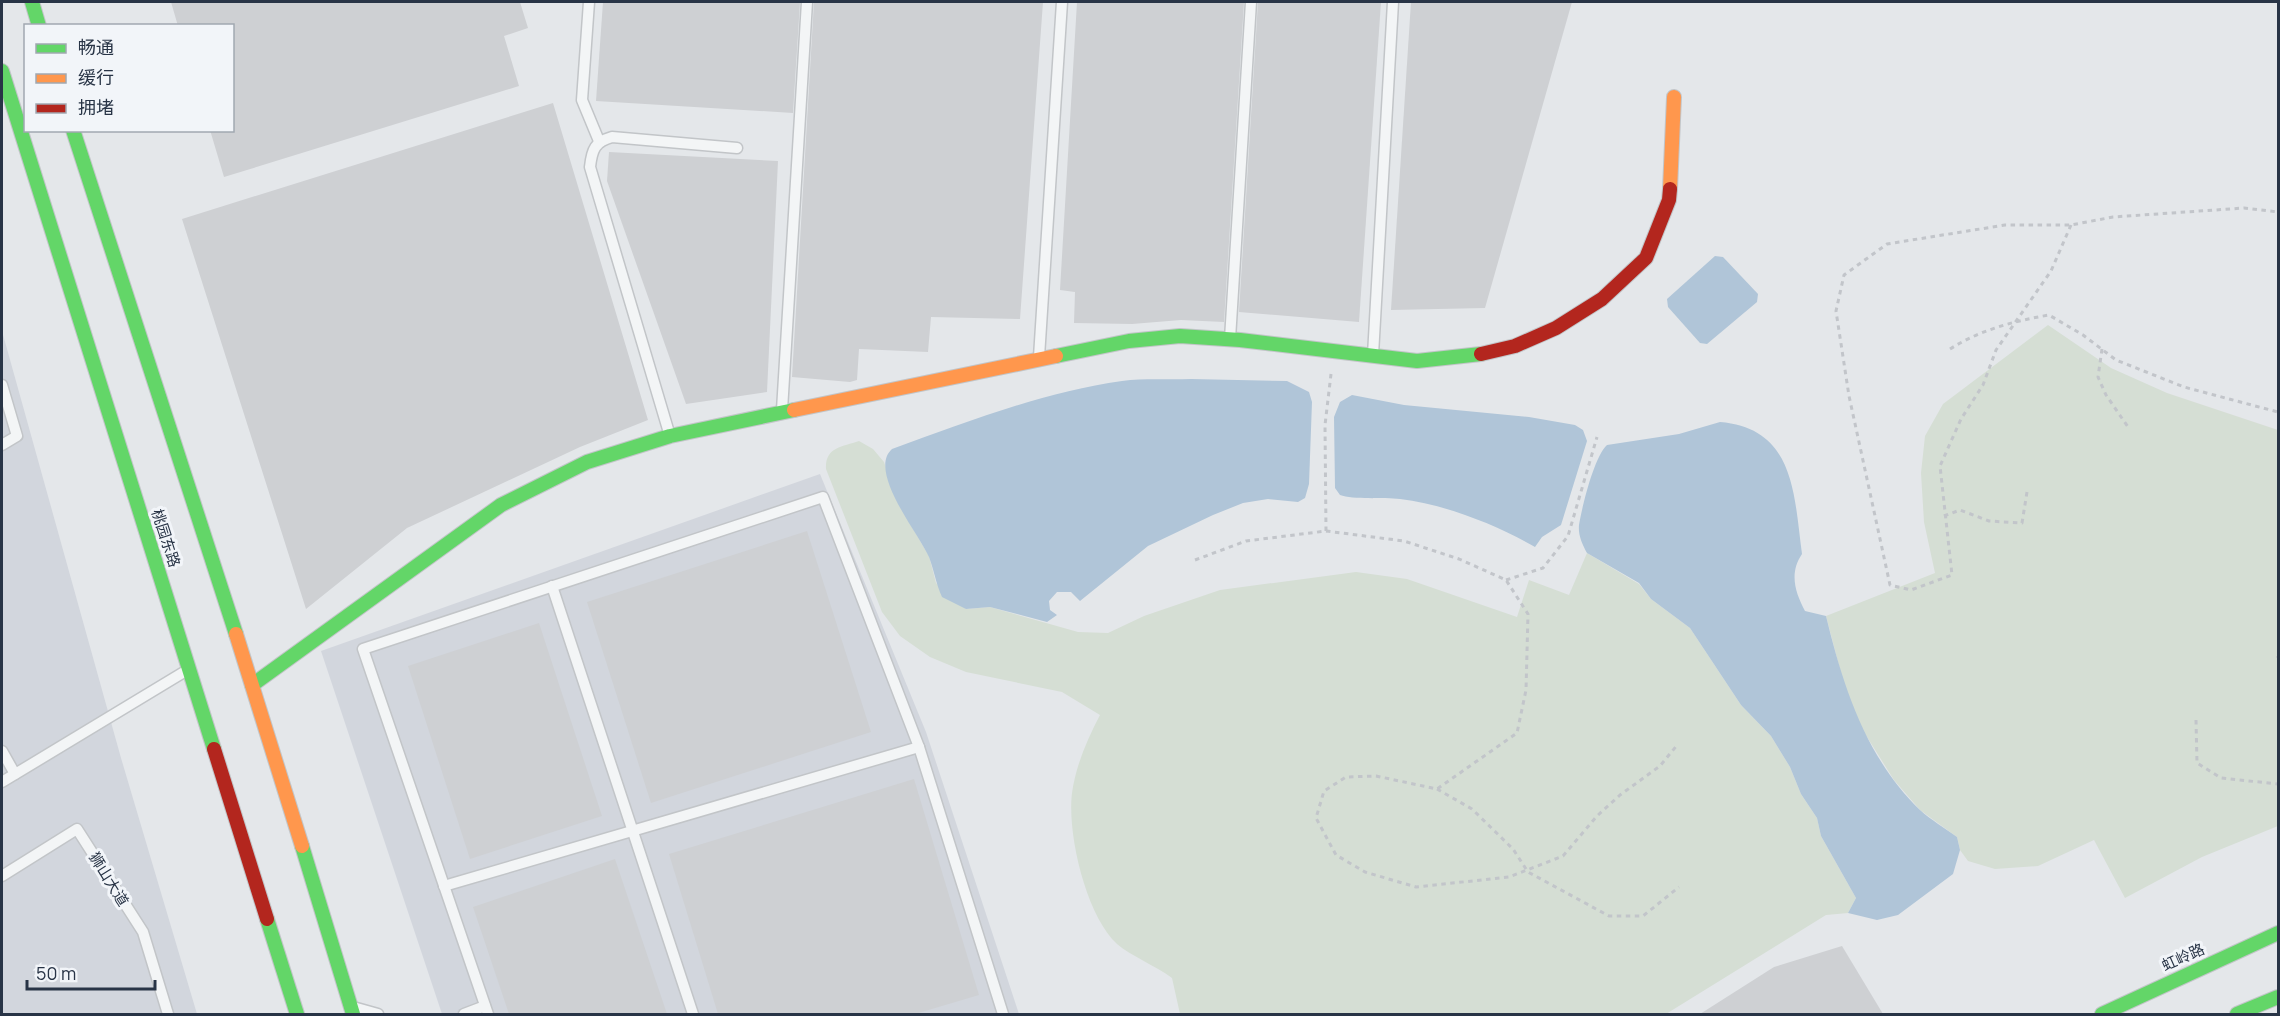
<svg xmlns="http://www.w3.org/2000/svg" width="2280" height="1016" font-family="Manrope,'Noto Sans SC',sans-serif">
<rect width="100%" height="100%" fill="#e4e7ea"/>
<g fill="#d2d6dd">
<polygon points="2,331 121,758 197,1014 2,1014"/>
<polygon points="820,474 926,732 1019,1014 442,1014 321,651"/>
</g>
<g fill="#d5ded4">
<polygon points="2048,325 2111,368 2167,393 2278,430 2278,826 2202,857 2125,898 2094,840 2038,866 1995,869 1968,861 1960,850 1957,837 1920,810 1894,780 1862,729 1844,685 1826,616 1935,573 1924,522 1921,473 1925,436 1943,404"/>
<path d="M859,441L873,449L884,462L898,503L929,556L936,583L966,609L990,607L1078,632L1108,633L1144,616L1220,590L1356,572L1407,579L1517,617L1529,580L1569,595L1587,553L1639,584L1651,599L1690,628L1741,705L1771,736L1790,767L1801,794L1817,818L1821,836L1856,898L1848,913L1826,915L1666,1014H1180L1172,978C1156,966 1131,956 1117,944C1086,915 1067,834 1072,793C1076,765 1087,740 1100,715L1062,692L966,672L930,657L900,636L882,612L826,469C825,447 842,447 859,441Z"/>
</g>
<g fill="#b0c5d8">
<polygon points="1715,256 1723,257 1758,294 1757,302 1707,344 1700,343 1668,307 1667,299"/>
<path d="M1191,379L1287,381L1309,392L1312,402L1309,484L1305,498L1298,502L1268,499L1243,503L1213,515L1148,546L1080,601L1071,592H1057L1049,601L1050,610L1057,615L1047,622L990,607L966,609L942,597C936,584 934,570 929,557C919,534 867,471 892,449C967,422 1043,392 1122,381C1144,378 1168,380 1191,379Z"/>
<path d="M1352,395L1404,405L1529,417L1575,425L1583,430L1587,441L1561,525L1542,537L1535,547C1497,525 1444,504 1400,499C1384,497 1353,500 1340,495L1335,488L1334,417L1340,402Z"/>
<path d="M1720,422C1795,428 1794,495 1802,554C1789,573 1795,592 1805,611L1826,616C1843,686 1866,758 1920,810C1931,820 1945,828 1957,837L1960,850L1953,874L1898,915L1877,920L1848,913L1856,898L1821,836L1817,818L1801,794L1790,767L1771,736L1741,705L1690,628L1651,599L1639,583L1587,553C1582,544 1578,535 1579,525C1582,507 1594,457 1607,445L1679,434Z"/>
</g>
<g fill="#ced0d3">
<polygon points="171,2 520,2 528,28 504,36 519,86 224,177 210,130 232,130 232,26 178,26"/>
<polygon points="603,2 800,2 793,113 596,101"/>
<polygon points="814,2 1043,2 1020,319 931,317 928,352 859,349 857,380 850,382 792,377"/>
<polygon points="1077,2 1244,2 1224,322 1181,320 1132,324 1074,323 1075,292 1060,290"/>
<polygon points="1258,2 1381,2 1359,322 1239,312"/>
<polygon points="1411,2 1572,2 1485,308 1391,310"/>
<polygon points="553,103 648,420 580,447 407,528 306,609 182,219"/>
<polygon points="609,152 778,161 767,392 686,404 607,181"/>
<polygon points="807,531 871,732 651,803 587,602"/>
<polygon points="539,623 602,816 470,859 408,666"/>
<polygon points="914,779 979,995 915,1014 718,1014 669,854"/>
<polygon points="615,859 667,1014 509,1014 473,907"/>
<polygon points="1842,946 1883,1014 1700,1014 1774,967"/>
</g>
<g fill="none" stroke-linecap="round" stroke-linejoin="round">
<g stroke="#c2c5c8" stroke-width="13">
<g id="lane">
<polyline points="589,2 582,100 599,141"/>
<polyline points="1230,339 1251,2"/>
<polyline points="1373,355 1393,2"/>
<polyline points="1039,357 1062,2"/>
<polyline points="2,385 17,436 2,445"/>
<polyline points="782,410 807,2"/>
<path d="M670,436L590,167C592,149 595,142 612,137L737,148"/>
<polyline points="552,586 693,1014"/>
<polyline points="2,751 15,774"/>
<polyline points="2,782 189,669"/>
<polyline points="2,876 77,829 143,932 168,1014"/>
<polyline points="444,886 919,747"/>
<polyline points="353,1007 378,1014"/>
<polyline points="464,1014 485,1006"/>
<polyline points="488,1014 363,649 823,497 919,747 1003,1014"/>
</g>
</g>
<g stroke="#c2c5c8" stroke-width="16">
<g id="fast">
<polyline points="32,2 39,26"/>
<polyline points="2,71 214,749"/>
<polyline points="73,130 236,634"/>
<polyline points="1056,356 1129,341 1180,336 1240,340 1417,361 1481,354"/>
<polyline points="252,685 501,505 587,462 670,436 794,410"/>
<polyline points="302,846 353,1014"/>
<polyline points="267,919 297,1014"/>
<polyline points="2102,1014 2278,933"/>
<polyline points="2237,1014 2278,997"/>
</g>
</g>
<g stroke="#c2c5c8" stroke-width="16">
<g id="slow">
<polyline points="1670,189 1674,97"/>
<polyline points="794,410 1056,356"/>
<polyline points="236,634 302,846"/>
</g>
</g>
<g stroke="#c2c5c8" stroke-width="16">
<g id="jam">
<polyline points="1481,354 1515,346 1556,328 1602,299 1646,258 1669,200 1670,189"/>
<polyline points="214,749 267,919"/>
</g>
</g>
<g stroke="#c2c5ca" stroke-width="3" stroke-dasharray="4.5 4.5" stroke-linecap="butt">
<polyline points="2071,225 2051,271 1996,350 1983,385 1961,419 1940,466 1952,575 1911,590 1890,585 1849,396 1836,311 1844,275 1887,244 2005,225 2071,225 2113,217 2244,208 2278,212"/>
<path d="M1950,349C1980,330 2014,321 2049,315L2083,335L2116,360L2184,387L2278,412"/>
<polyline points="2102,349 2098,377 2106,395 2128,427"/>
<polyline points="1944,516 1960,510 1989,521 2022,523 2027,492"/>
<polyline points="1326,531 1404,541 1459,559 1506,580 1528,614 1526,690 1517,733 1437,789 1376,776 1346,777 1324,791 1316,818 1336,855 1365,872 1416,887 1509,877 1563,856 1597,816 1620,795 1660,766 1678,744"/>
<polyline points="1195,560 1246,541 1326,531 1325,425 1331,374"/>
<polyline points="1506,580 1543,568 1568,536 1597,437"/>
<polyline points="2277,658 2278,657"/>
<polyline points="2196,720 2197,763 2221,778 2278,784"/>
<polyline points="1437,789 1472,809 1513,849 1528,872 1609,916 1643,916 1679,887"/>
</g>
<use href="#lane" stroke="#f3f5f6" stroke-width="10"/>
<use href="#fast" stroke="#63d668" stroke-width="14"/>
<use href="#slow" stroke="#ff974d" stroke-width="14"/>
<use href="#jam" stroke="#b3261e" stroke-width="14"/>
</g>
<g text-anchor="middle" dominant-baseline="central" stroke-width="6" stroke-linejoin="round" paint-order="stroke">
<g font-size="15" fill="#283446" stroke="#f2f5f9">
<text transform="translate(166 538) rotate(72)">桃园东路</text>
<text transform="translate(109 879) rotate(58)">狮山大道</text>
<text transform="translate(2183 957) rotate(-24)">虹岭路</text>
</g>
</g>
<rect width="2280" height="1016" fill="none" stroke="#283446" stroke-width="6"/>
<rect x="24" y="24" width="210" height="108" fill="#f2f5f9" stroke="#a1a8b1" stroke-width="1.5"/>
<rect x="36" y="44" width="30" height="9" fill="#63d668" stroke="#a1a8b1" stroke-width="1.5"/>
<text x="78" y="54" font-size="18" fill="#283446">畅通</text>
<rect x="36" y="74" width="30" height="9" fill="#ff974d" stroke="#a1a8b1" stroke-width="1.5"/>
<text x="78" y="84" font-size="18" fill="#283446">缓行</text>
<rect x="36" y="104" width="30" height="9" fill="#b3261e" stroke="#a1a8b1" stroke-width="1.5"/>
<text x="78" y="114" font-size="18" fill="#283446">拥堵</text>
<path d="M27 980v9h128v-9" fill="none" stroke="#283446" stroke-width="3"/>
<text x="36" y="980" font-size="18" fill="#283446" stroke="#f2f5f9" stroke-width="4.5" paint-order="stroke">50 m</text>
</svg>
